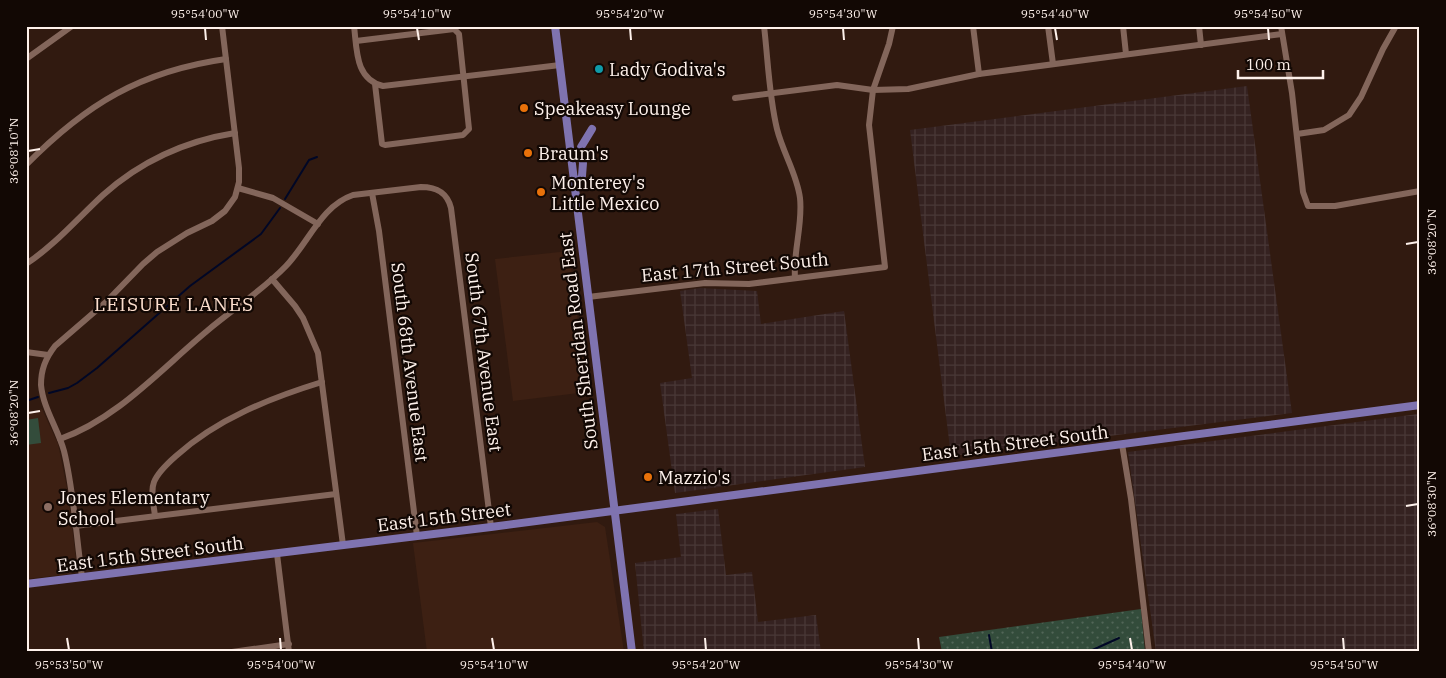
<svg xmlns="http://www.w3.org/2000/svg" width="1446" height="678" font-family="'IBM Plex Serif',serif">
<defs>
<pattern id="industrial-grid" width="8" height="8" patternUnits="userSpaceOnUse" patternTransform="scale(1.25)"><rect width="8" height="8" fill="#352221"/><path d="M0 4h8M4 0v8" fill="none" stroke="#493837"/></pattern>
<pattern id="grass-dots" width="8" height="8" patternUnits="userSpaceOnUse" patternTransform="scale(1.25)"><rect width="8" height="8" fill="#334c3b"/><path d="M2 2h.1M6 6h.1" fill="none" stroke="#526658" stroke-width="1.8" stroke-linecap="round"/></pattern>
</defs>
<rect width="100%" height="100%" fill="#311a10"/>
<g fill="#3d2013">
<polygon points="569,251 587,392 513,401 495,259"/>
<polygon points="42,409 58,444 68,493 77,568 71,574 26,579 26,414"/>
<polygon points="597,522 605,527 624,652 427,652 413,543"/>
</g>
<g fill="url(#industrial-grid)">
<polygon points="1247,86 1292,413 951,456 910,130"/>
<polygon points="700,288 757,291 761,324 844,311 865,467 675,493 660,383 692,378 680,291"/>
<polygon points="1418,414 1420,430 1420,652 1156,652 1128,452"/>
<polygon points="718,509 726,575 752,572 758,622 816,615 821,652 644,652 635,563 681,557 676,514"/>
</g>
<polygon fill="url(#grass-dots)" points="1141,609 1145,652 942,652 939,637"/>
<polygon fill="#334c3b" points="38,418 41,443 26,445 26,420"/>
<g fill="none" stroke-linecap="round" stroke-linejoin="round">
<g stroke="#000726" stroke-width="2">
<polyline points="285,199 309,160 317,157"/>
<polyline points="49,393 68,388 77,383 97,368 190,286 261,234 280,208"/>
<polyline points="26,401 38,397"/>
<polyline points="989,635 992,652"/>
<polyline points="1088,652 1119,638"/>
</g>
<g stroke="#83665b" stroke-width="6">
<path d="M354,26C357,50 355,79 383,86L560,65"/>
<path d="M764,26C768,60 769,96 777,129C783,153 797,174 800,198C803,225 793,251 795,278"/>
<polyline points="973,26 979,74"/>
<polyline points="1048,26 1053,64"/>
<polyline points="1123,26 1126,54"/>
<polyline points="1199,26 1201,45"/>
<polyline points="1281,26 1292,93 1303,192 1308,206 1335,206 1420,191"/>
<polyline points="356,41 454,29 459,34 469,129 463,135 385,145 382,144 375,84"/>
<polyline points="26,59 72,26"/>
<polyline points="735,98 837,85 873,90 908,89 979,74 1282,34"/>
<polyline points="1297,134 1324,130 1349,115 1361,97 1383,49 1396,26"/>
<path d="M26,165C86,104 141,71 226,59"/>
<polyline points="238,188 273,198 318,224"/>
<polyline points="372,193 379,231 417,536"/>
<path d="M26,264C55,245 77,219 103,195C141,161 185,141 235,133"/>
<polyline points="272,279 295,306 303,318 318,353 343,545"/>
<polyline points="588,297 705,283 749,284 885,267 869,125 873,90 889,44 893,26"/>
<polyline points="26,352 48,355"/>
<path d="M60,439C117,419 161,369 207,331C233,309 263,290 286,266C309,242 321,206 353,195L421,187C436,187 447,192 451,208L491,527"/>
<polyline points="1122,444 1131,499 1149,652"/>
<path d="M155,516C154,506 150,492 154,482C158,472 168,463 176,456C217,419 270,398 322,382"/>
<polyline points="75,526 336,494"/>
<polyline points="277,554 289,652"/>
<path d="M82,577C76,535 74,492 64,451C58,429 43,408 41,385C41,370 45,359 55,346L106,302L143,264L157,252L187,233L212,221L225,211L235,197L239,182V168L222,26"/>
<polyline points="232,652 289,644"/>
</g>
<g stroke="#7f73b0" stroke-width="8">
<polyline points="555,26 632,652"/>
<polyline points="575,189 582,176 583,163 581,147 592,129"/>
<polyline points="26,584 491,527 1420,405"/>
</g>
</g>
<path fill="none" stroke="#fef1eb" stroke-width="2" d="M205,28L206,40M417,28L419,40M630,28L631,40M843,28L844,40M1055,28L1057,40M1268,28L1269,40M28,151L40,149M1406,244L1418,242M28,413L40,411M1406,506L1418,504M67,638L69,650M280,638L281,650M492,638L494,650M705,638L706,650M918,638L919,650M1130,638L1132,650M1343,638L1344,650"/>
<circle fill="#0f9aa8" stroke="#120804" stroke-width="2" cx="599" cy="69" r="5"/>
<g fill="#e8710a" stroke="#120804" stroke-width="2">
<circle cx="524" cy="108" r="5"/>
<circle cx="528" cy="153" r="5"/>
<circle cx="541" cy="192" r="5"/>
<circle cx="648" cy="477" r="5"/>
</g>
<circle fill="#8d6e63" stroke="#120804" stroke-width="2" cx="48" cy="507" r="5"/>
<g text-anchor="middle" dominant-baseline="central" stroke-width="4.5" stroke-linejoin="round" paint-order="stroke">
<g font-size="18" fill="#fef1eb" stroke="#120804" text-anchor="start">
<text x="609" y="69">Lady Godiva's</text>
<text x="534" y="108">Speakeasy Lounge</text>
<text x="538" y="153">Braum's</text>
<text x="551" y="182">Monterey's<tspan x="551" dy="21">Little Mexico</tspan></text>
<text x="658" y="477">Mazzio's</text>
<text x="58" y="497">Jones Elementary<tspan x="58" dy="21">School</tspan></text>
</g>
<g font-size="18" fill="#fef1eb" stroke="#120804">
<text transform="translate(735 267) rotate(-5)">East 17th Street South</text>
<text transform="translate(578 341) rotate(-97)">South Sheridan Road East</text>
<text transform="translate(484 352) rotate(83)">South 67th Avenue East</text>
<text transform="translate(410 362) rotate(83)">South 68th Avenue East</text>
<text transform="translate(1015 443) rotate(-7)">East 15th Street South</text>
<text transform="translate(444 517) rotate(-7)">East 15th Street</text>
<text transform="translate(150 554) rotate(-7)">East 15th Street South</text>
</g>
<g font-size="19" letter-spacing="1" fill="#fcdecd" stroke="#120804">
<text x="174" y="304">LEISURE LANES</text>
</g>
</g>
<rect width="1446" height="678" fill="none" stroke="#120804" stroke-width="55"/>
<path d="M1238 70v8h85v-8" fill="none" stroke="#fef1eb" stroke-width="2.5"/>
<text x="1246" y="70" font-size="15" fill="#fef1eb" stroke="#120804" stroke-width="4" paint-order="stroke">100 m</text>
<rect x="28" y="28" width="1390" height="622" fill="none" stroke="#fef1eb" stroke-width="2"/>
<g font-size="12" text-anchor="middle" fill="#fef1eb">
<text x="205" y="18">95°54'00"W</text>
<text x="417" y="18">95°54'10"W</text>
<text x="630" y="18">95°54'20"W</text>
<text x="843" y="18">95°54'30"W</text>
<text x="1055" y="18">95°54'40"W</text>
<text x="1268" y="18">95°54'50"W</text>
<text transform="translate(14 151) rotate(-90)" y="4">36°08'10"N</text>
<text transform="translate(1432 242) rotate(-90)" y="4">36°08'20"N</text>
<text transform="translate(14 413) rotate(-90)" y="4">36°08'20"N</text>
<text transform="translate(1432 504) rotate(-90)" y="4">36°08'30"N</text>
<text x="69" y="669">95°53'50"W</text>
<text x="281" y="669">95°54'00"W</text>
<text x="494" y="669">95°54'10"W</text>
<text x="706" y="669">95°54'20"W</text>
<text x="919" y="669">95°54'30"W</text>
<text x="1132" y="669">95°54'40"W</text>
<text x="1344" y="669">95°54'50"W</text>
</g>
</svg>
